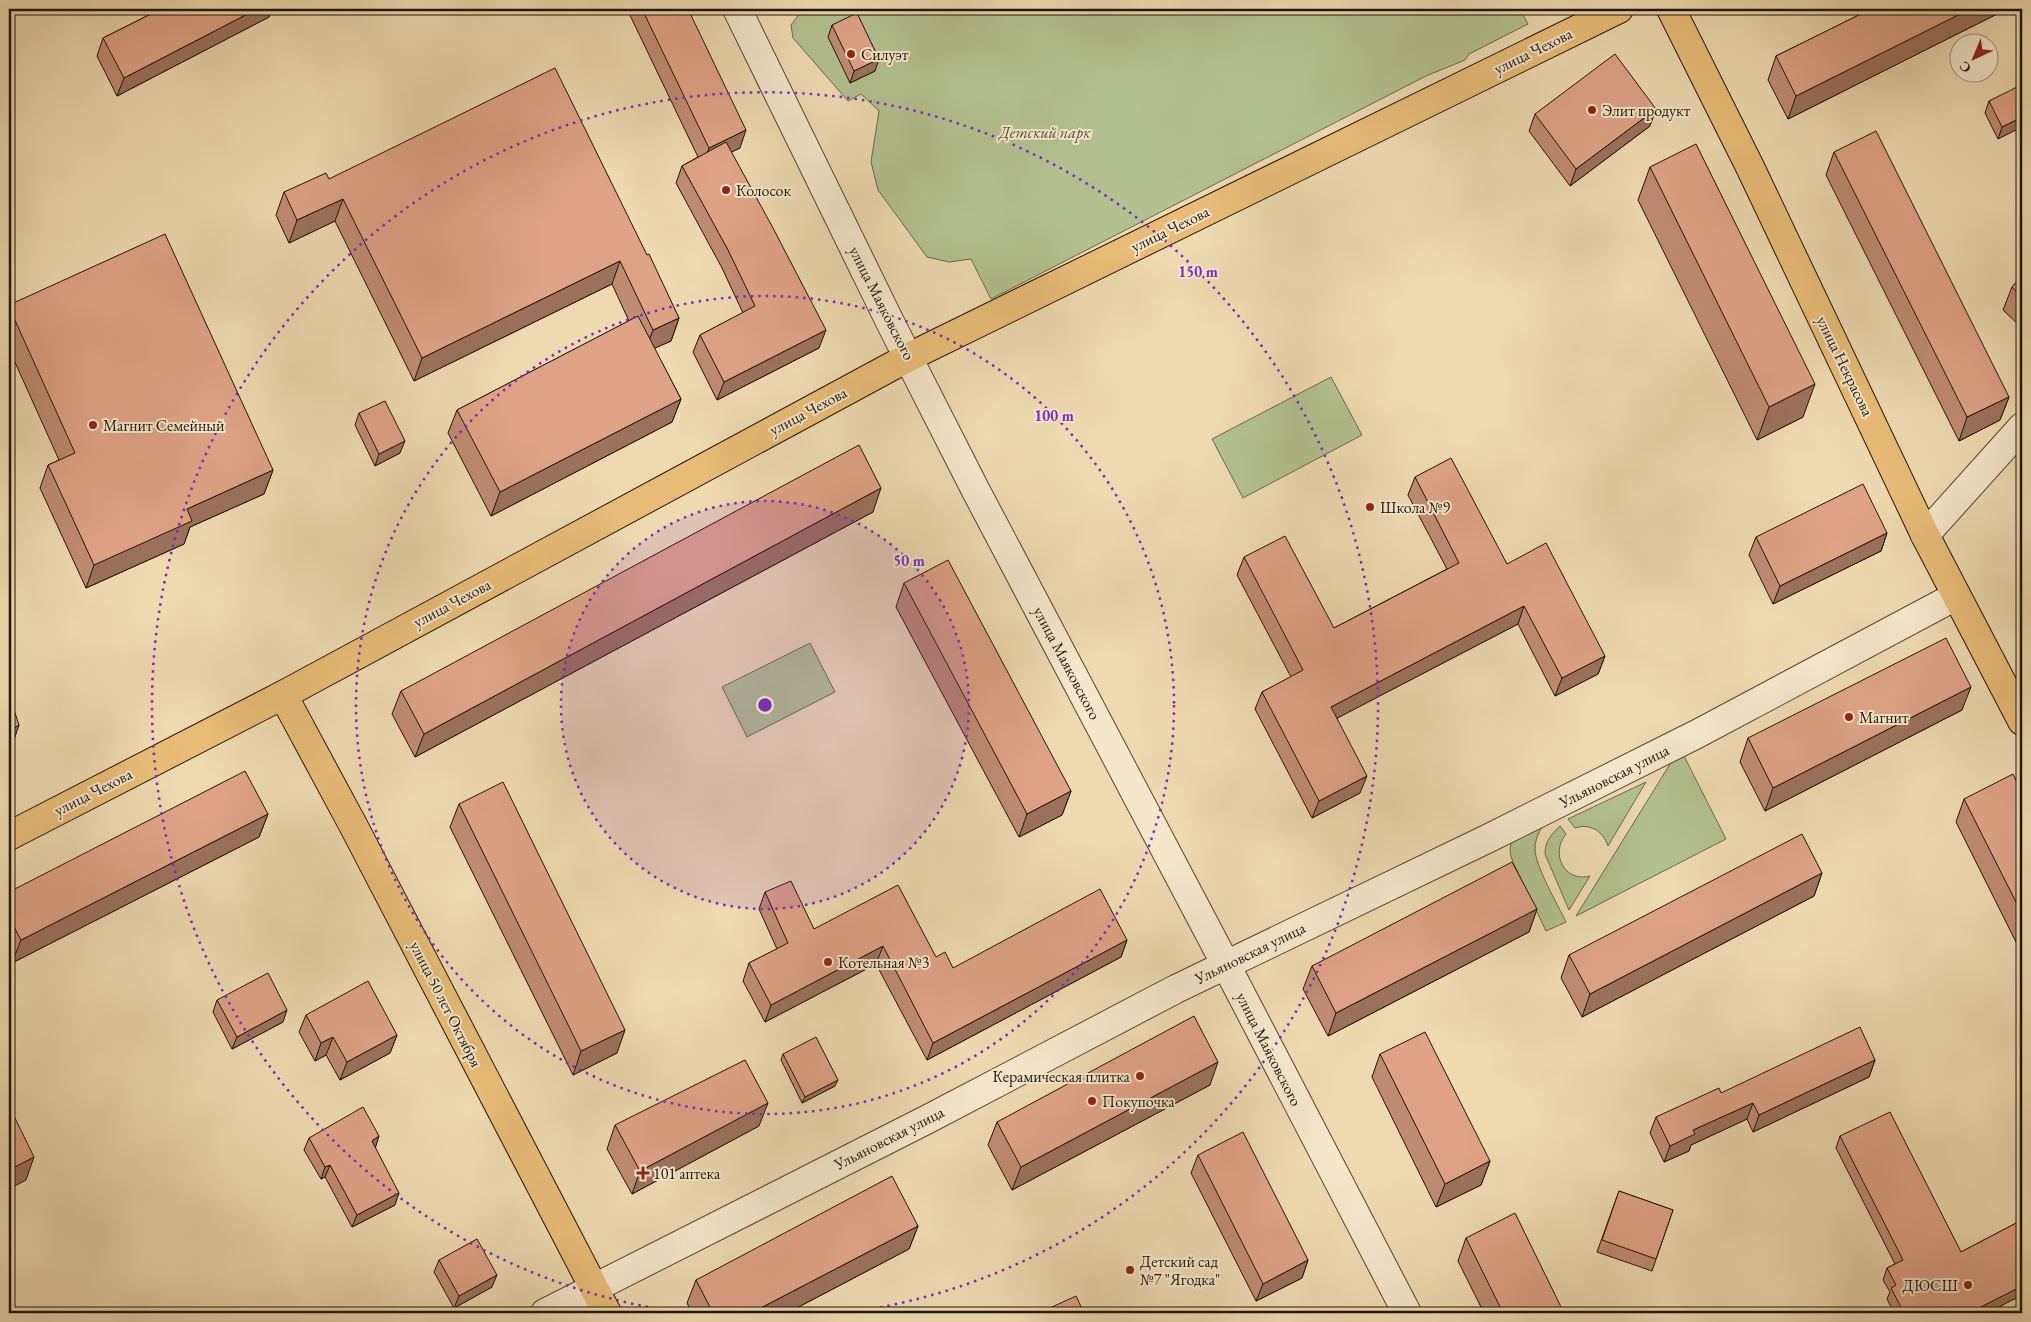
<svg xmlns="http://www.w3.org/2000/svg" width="2031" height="1322" font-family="'EB Garamond',serif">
<rect width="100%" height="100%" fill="#efd9b1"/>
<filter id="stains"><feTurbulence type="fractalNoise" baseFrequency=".004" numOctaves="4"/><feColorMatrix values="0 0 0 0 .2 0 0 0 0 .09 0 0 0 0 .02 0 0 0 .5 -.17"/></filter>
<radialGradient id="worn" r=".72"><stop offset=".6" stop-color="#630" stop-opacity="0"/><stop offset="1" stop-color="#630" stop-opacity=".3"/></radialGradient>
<g fill="#b3c090" stroke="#696a4c">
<polygon points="803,9 1520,9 1528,24 1469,54 1465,60 1426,76 991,299 971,259 949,262 927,257 878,190 871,162 879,111 861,94 848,101 793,38 791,25"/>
<polygon points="1331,377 1362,435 1243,498 1212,439"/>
<polygon points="810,643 835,692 747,737 722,687"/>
<polygon points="1680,748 1726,839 1576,916"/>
<path d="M1646,782L1608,846C1603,831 1590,823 1575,828L1568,819Z"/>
<path d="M1550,817C1542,826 1535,836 1535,849C1535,866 1558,905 1566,922L1546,931L1513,862C1501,834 1529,828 1550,817Z"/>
<path d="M1560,826L1566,834C1550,853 1564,883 1590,876L1569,910L1545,854C1545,841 1551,835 1560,826Z"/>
</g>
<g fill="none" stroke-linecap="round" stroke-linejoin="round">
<g stroke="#534632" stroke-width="30">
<g id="minor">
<polyline points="737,9 891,324 975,489 1226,965 1407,1313"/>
<polyline points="1925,535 2022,427"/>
<polyline points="545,1313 928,1119 1176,989 1489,838 1697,734 1956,596"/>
</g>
</g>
<g stroke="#1f1507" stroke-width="30">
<g id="major">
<polyline points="1671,9 1750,167 1925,535 2022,721"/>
<polyline points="283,695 353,825 607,1313"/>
<polyline points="9,836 283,695 909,357 1619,9"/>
</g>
</g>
<use href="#minor" stroke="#f5e6cc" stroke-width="28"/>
<use href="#major" stroke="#e8bc78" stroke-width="28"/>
</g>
<g fill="#c08b73" stroke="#1f1507">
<polygon points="161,9 272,9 269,17 117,96 97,56 103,38"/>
<polygon points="627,9 688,9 740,148 731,152 819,348 717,400 693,352 700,335 743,313 722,268 676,183 682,166 698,157"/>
<polygon points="1871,9 2007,9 1788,119 1768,80 1776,56"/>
<polygon points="832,25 875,71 850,83 828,37"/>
<polygon points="2022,87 1998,139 1985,113 1989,101"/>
<polygon points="1535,114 1650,126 1570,186 1529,131"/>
<polygon points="1834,152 2009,397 2000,420 1959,441 1826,175"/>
<polygon points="1650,167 1803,417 1757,440 1638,200"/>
<polygon points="329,179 647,255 679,318 671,341 654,348 681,399 672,422 491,516 448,433 457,410 629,321 612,284 414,381 335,221 289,243 276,215 284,192"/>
<polygon points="2022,276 2022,328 2003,310 2012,287"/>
<polygon points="9,305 273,470 264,494 190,527 184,544 86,588 40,488 48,465 59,460 9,349"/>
<polygon points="359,413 400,453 375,466 355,425"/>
<polygon points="1415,477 1605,656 1598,674 1555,696 1518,624 1337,718 1360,793 1312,818 1255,709 1262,692 1291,677 1237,575 1244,557 1334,628 1447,569 1408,495"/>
<polygon points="873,512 415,757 392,714 401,691"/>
<polygon points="1887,533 1881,551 1773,604 1749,555 1756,537"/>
<polygon points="904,583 1071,791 1062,815 1019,837 896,607"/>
<polygon points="1962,710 1765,811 1740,762 1748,738"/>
<polygon points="2022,793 2022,954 1956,822 1964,799"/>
<polygon points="459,804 617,1053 573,1075 450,827"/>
<polygon points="268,814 259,837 12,963 9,956 9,892"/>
<polygon points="1822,873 1814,896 1582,1017 1561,978 1569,955"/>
<polygon points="765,892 814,929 936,957 953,968 1127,940 1121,957 927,1060 876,964 765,1022 743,981 749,963 777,949 759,909"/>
<polygon points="1537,909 1529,932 1328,1036 1303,989 1312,966"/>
<polygon points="217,1000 283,1022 232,1049 213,1012"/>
<polygon points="306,1015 397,1035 390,1053 340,1080 326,1055 315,1061 299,1032"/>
<polygon points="783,1054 835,1086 802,1103 781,1060"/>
<polygon points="1380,1054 1490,1161 1481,1185 1436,1207 1372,1077"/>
<polygon points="1875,1060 1869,1077 1753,1132 1747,1119 1691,1145 1689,1151 1664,1162 1650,1133 1656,1117 1721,1093"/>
<polygon points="1210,1085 1012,1190 988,1145 997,1122"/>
<polygon points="615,1125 759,1126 632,1194 607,1149"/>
<polygon points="1840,1136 1961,1252 2022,1220 2022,1295 1987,1313 1894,1313 1887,1299 1890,1292 1883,1280 1887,1268 1895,1264 1836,1148"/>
<polygon points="309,1138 375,1148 395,1205 352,1227 325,1177 321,1179 304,1150"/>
<polygon points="1198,1155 1308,1260 1302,1278 1256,1301 1191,1173"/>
<polygon points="1619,1191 1673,1210 1652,1271 1597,1252"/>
<polygon points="918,1226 909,1249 787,1313 692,1313 687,1303 696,1280"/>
<polygon points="1466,1238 1564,1313 1484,1313 1458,1261"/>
<polygon points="439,1260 492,1287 454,1308 434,1272"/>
</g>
<g fill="#9c715e" stroke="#1f1507">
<polygon points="257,9 272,9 269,17 117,96 124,78"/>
<polygon points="1970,9 2007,9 1788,119 1796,96"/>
<polygon points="879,59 875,71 850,83 854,71"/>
<polygon points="1656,109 1650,126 1570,186 1576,169"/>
<polygon points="2022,117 2022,127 1998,139 2002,127"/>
<polygon points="746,130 740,148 703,166 709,148"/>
<polygon points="343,199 335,221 289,243 297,220"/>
<polygon points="620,261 612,284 414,381 422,358"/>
<polygon points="679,318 671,341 644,353 653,330"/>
<polygon points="826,330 819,348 717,400 724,382"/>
<polygon points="1815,384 1803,417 1757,440 1769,407"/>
<polygon points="2009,397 2000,420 1959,441 1967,417"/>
<polygon points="681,399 672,422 491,516 500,492"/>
<polygon points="405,441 400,453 375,466 379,454"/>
<polygon points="273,470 264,494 190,527 184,544 86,588 94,565 187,509"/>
<polygon points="881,488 873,512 415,757 424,734"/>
<polygon points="1887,533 1881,551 1773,604 1780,586"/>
<polygon points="1524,606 1518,624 1324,725 1331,707"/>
<polygon points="1605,656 1598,674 1555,696 1562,678"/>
<polygon points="1971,687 1962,710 1765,811 1773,788"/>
<polygon points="19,725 11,749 9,750 9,731"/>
<polygon points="1367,776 1360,793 1312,818 1319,801"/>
<polygon points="1071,791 1062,815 1019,837 1027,814"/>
<polygon points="268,814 259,837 12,963 21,940"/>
<polygon points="1822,873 1814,896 1582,1017 1590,994"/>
<polygon points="1537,909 1529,932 1328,1036 1336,1013"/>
<polygon points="1127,940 1121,957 927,1060 933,1043"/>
<polygon points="883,946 876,964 765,1022 771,1005"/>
<polygon points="287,1010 283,1022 232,1049 237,1037"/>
<polygon points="625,1030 617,1053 573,1075 581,1051"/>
<polygon points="397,1035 390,1053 340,1080 347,1062"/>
<polygon points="333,1037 326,1055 315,1061 321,1043"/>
<polygon points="1875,1060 1869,1077 1753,1132 1759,1115"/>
<polygon points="1218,1062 1210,1085 1012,1190 1021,1167"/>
<polygon points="838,1080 835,1086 802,1103 805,1097"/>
<polygon points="768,1103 759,1126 632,1194 640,1171"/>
<polygon points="1753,1103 1747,1119 1691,1145 1689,1151 1664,1162 1670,1146 1693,1130"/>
<polygon points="379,1136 375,1149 372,1141"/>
<polygon points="34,1157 26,1180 9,1189 9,1170"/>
<polygon points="1490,1161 1481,1185 1436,1207 1445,1184"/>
<polygon points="330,1165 325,1177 321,1179 325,1167"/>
<polygon points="399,1193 395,1205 352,1227 357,1215"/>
<polygon points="918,1226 909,1249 787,1313 751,1313"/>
<polygon points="1308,1260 1302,1278 1256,1301 1263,1284"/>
<polygon points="497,1275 492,1287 454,1308 459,1296"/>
<polygon points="2022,1286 2022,1295 1987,1313 1969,1313"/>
</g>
<g fill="#dfa286" stroke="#1f1507">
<polygon points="161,9 257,9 124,78 103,38"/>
<polygon points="642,9 688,9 746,130 709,148"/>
<polygon points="1871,9 1970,9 1796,96 1776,56"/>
<polygon points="857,13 879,59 854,71 832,25"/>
<polygon points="1615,54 1656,109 1576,169 1535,114"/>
<polygon points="555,68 647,255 649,254 679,318 653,330 620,261 422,358 343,199 297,220 284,192 326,173 329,179"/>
<polygon points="2021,85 2022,87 2022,117 2002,127 1989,101"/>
<polygon points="1876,131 2009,397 1967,417 1834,152"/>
<polygon points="726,142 773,228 826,330 724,382 700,335 755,306 728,250 682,166"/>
<polygon points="1696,144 1815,384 1769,407 1650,167"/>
<polygon points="165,234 273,470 187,509 192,521 94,565 48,465 75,453 9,307 9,305"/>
<polygon points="2022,276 2022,297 2012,287"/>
<polygon points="638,316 681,399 500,492 457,410"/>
<polygon points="385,401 405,441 379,454 359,413"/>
<polygon points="859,445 881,488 424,734 401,691"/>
<polygon points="1451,458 1507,564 1546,543 1605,656 1562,678 1524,606 1331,707 1367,776 1319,801 1262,692 1303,670 1244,557 1285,536 1334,628 1459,563 1415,477"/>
<polygon points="1863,484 1887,533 1780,586 1756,537"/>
<polygon points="948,560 1071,791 1027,814 904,583"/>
<polygon points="1946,638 1971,687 1773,788 1748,738"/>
<polygon points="9,703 14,710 19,725 9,731"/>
<polygon points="245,771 268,814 21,940 9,917 9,892"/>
<polygon points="2013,774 2022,793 2022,914 1964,799"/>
<polygon points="503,782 625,1030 581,1051 459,804"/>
<polygon points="1802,834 1822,873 1590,994 1569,955"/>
<polygon points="1512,862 1537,909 1336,1013 1312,966"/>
<polygon points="791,881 814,929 898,885 936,957 945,952 953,968 1100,889 1127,940 933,1043 883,946 771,1005 749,963 788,943 765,892"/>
<polygon points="268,973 287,1010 237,1037 217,1000"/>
<polygon points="368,981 397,1035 347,1062 333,1037 321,1043 306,1015"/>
<polygon points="1194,1016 1218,1062 1021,1167 997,1122"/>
<polygon points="1860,1027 1875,1060 1759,1115 1753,1103 1693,1130 1695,1134 1670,1146 1656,1117 1719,1088 1721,1093"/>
<polygon points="1425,1032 1490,1161 1445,1184 1380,1054"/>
<polygon points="816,1037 838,1080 805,1097 783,1054"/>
<polygon points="745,1060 768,1103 640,1171 615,1125"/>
<polygon points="363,1107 379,1136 372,1141 399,1193 357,1215 330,1165 325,1167 309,1138"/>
<polygon points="1890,1112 1961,1252 2022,1220 2022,1286 1969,1313 1904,1313 1891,1288 1896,1285 1887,1268 1903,1260 1840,1136"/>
<polygon points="13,1114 34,1157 9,1170 9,1116"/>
<polygon points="1243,1132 1308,1260 1263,1284 1198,1155"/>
<polygon points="892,1176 918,1226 751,1313 713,1313 696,1280"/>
<polygon points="1619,1191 1673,1210 1656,1259 1602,1240"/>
<polygon points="1515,1213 1564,1313 1503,1313 1466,1238"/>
<polygon points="477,1239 497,1275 459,1296 439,1260"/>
<polygon points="1076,1296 1084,1313 1039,1313"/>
</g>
<circle cx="765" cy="705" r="204" fill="#7b2cbf" fill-opacity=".12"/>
<g fill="none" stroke="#7b2cbf" stroke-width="2.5" stroke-dasharray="2.5 5">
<circle cx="765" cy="705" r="204"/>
<circle cx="765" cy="705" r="409"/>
<path d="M685 1313A613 613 0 1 1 845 1313"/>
</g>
<g fill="#8f2418" stroke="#f5e6cc" stroke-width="2">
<circle cx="851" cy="54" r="5"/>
<circle cx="1592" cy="110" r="5"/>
<circle cx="726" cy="190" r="5"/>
<circle cx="93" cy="425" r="5"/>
<circle cx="1370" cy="507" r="5"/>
<circle cx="1849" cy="717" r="5"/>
<circle cx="828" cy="962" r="5"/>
<circle cx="1140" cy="1076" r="5"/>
<circle cx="1092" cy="1101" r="5"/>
<path d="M640.5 1165.5h5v5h5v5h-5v5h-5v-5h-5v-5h5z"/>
<circle cx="1130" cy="1270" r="5"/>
<circle cx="1968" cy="1285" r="5"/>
</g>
<g text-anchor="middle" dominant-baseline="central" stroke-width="4" stroke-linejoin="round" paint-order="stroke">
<g font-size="16" fill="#1f1507" stroke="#f5e6cc">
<text transform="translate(1533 51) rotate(-26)">улица Чехова</text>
<text transform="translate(1170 229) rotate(-26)">улица Чехова</text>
<text transform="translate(882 303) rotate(63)">улица Маяковского</text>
<text transform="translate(1845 366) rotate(64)">улица Некрасова</text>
<text transform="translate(808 411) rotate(-28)">улица Чехова</text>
<text transform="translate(452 603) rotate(-28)">улица Чехова</text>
<text transform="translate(1067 663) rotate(62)">улица Маяковского</text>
<text transform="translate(1614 776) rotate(-27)">Ульяновская улица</text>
<text transform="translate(93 792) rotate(-27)">улица Чехова</text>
<text transform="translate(1250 953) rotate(-26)">Ульяновская улица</text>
<text transform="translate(446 1004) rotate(63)">улица 50 лет Октября</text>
<text transform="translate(1269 1049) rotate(63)">улица Маяковского</text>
<text transform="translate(889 1138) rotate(-27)">Ульяновская улица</text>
</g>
<g font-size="16" fill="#1f1507" stroke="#f5e6cc" text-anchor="start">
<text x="861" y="54">Силуэт</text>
<text x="1602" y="110">Элит продукт</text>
<text x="736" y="190">Колосок</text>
<text x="103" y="425">Магнит Семейный</text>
<text x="1380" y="507">Школа №9</text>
<text x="1859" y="717">Магнит</text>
<text x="838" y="962">Котельная №3</text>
<text x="1130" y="1076" text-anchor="end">Керамическая плитка</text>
<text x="1102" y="1101">Покупочка</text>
<text x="653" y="1173">101 аптека</text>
<text x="1140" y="1261">Детский сад<tspan x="1140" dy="18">№7 "Ягодка"</tspan></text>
<text x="1958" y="1285" text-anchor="end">ДЮСШ</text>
</g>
<g font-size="16" font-style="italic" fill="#535137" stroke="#f5e6cc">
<text x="1045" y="132">Детский парк</text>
</g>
</g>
<circle cx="765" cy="705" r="8" fill="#7b2cbf" stroke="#f5e6cc" stroke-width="2.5"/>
<g font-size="15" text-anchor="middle" font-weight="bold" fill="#7b2cbf" stroke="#f5e6cc" stroke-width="4" stroke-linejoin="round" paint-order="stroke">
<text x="1198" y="277">150 m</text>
<text x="1054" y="421">100 m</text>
<text x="909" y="566">50 m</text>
</g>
<rect width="2031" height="1322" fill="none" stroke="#efd9b1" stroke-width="30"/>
<rect x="10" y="10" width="2011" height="1302" fill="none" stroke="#1f1507" stroke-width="2.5"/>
<rect x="15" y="15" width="2001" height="1292" fill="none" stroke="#1f1507"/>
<g transform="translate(1974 58) rotate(224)"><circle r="24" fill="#f5e6cc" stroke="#9f927d"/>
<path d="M0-4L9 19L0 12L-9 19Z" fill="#8f2418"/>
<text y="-8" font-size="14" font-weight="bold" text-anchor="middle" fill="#1f1507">С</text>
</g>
<rect width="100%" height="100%" filter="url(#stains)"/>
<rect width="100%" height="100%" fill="url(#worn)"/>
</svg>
